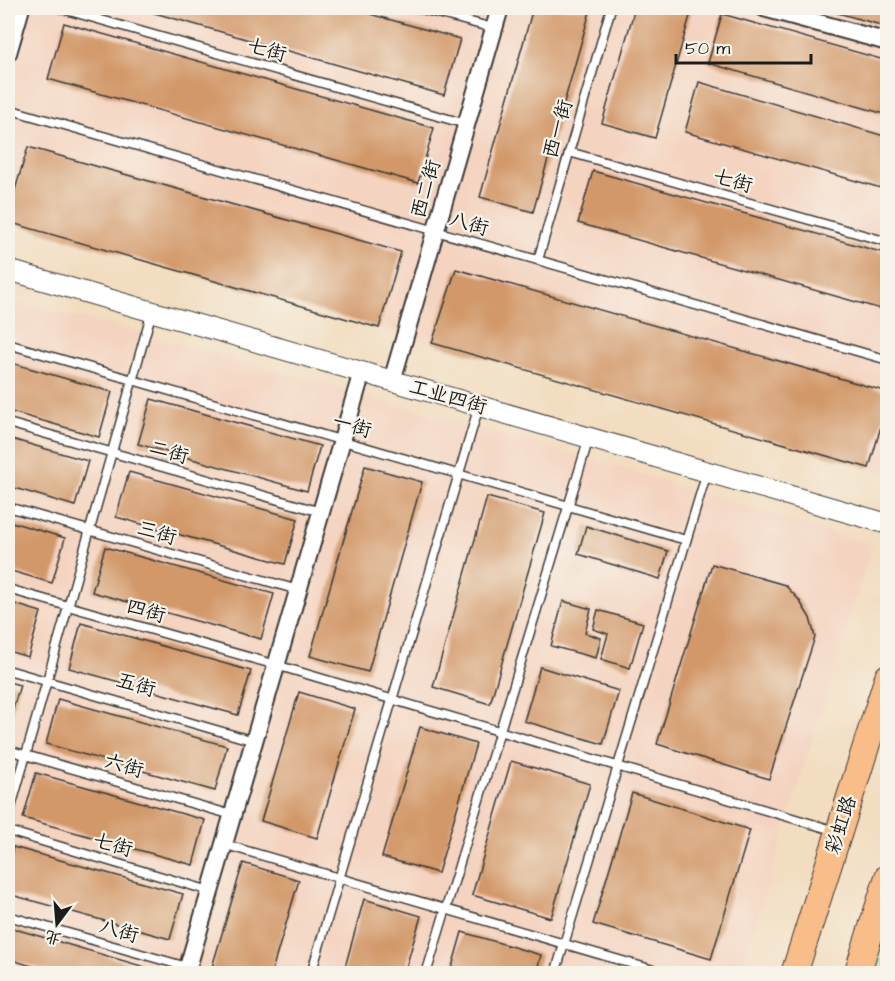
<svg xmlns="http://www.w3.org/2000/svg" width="895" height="981" font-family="'Architects Daughter','LXGW WenKai TC',sans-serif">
<rect width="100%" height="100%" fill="#f7f3e8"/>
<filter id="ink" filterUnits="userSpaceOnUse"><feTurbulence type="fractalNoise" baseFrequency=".0167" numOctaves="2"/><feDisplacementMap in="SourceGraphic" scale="12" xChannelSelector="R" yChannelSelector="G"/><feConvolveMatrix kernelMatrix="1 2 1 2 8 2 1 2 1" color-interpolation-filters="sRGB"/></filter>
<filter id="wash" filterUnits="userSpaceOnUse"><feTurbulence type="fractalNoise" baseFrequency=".008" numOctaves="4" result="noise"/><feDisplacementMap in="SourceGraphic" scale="24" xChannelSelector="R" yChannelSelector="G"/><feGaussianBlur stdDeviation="1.35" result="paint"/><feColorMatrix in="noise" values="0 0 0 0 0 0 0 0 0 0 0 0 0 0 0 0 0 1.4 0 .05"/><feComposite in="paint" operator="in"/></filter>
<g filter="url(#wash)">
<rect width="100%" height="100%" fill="#f2ddc0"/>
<g fill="#f4d3c0">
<polygon points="8,8 887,8 887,473 8,222"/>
<polygon points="8,300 137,332 572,453 872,545 741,973 8,973"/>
</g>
<polygon fill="#84dda3" stroke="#507c60" stroke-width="1.5" points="887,907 887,973 866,973"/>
<g id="blocks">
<g fill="#d29869">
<polygon points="137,8 348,8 460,39 444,95"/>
<polygon points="533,8 591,8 533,212 480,197"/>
<polygon points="635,8 692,9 655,138 602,123"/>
<polygon points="820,8 888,8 888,27"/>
<polygon points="722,14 888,61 888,115 708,63"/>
<polygon points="64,23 434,128 418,183 48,79"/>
<polygon points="699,82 888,137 888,190 685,132"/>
<polygon points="28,147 401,252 379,328 8,222 8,213"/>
<polygon points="593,171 888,254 888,311 578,223"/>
<polygon points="456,269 888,392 888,402 869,468 432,343"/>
<polygon points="8,362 112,392 99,437 8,411"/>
<polygon points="151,399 320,446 307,491 138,444"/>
<polygon points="8,438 88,461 75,506 8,486"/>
<polygon points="365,466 422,482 368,672 310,656"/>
<polygon points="129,472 298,519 285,564 116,517"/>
<polygon points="487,497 545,513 490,704 433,687"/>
<polygon points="8,521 65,538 52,583 8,570"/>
<polygon points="586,526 668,551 660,579 578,554"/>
<polygon points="105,547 274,594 261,639 92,592"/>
<polygon points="712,564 785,585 799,600 810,618 815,637 769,779 657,744"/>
<polygon points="563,601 591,609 585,633 601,638 596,658 551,646"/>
<polygon points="8,602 41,612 28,657 8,651"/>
<polygon points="598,610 643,623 630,668 601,659 608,634 593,629"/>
<polygon points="81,623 251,671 238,715 69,668"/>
<polygon points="540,667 619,691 603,744 524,721"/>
<polygon points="8,682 20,685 8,726"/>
<polygon points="299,692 355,709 317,838 261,821"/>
<polygon points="58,699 227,746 215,791 46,744"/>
<polygon points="420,727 476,744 438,873 382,857"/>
<polygon points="511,761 590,784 551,918 472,895"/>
<polygon points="36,773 205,820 193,865 23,818"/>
<polygon points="632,793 750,830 711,959 593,924"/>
<polygon points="13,847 183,894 170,939 8,894 8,868"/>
<polygon points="243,863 299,880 271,974 210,974"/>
<polygon points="364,899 421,916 404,974 343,974"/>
<polygon points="8,927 162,972 162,974 59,974 8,959"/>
<polygon points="462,932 541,955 536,974 450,974"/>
</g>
</g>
</g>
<g filter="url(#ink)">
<use href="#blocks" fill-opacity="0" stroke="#3c3935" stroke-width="1.5"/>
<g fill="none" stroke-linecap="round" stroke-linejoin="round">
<g stroke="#3c3935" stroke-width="11">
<g id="service">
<polyline points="59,8 466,124"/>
<polyline points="418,8 493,28"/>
<polyline points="8,109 888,360"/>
<polyline points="569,152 888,242"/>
<polyline points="538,260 611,8"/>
<polyline points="8,344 686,540"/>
<polyline points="8,423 321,512"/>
<polyline points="8,507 298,590"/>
<polyline points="8,589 276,665 836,831"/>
<polyline points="8,670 254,741"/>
<polyline points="8,750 232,815"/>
<polyline points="8,818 152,311"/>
<polyline points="8,831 210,891"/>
<polyline points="223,844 667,974"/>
<polyline points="8,916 187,967"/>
<polyline points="311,974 479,406"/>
<polyline points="426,974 589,438"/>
<polyline points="555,974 707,472"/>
</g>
</g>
<g stroke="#3c3935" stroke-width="20">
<g id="minor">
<polyline points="764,8 888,42"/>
<polyline points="8,53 21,8"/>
<polyline points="392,381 500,8"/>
<polyline points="186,974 362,372"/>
</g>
</g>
<g stroke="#3c3935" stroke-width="22">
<polyline id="tertiary" points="8,270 888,524"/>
</g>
<g stroke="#3c3935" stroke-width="28">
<g id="primary">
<polyline points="794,974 888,677"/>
<polyline points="857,974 888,877"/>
</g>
</g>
<use href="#service" stroke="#fff" stroke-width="8"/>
<use href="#minor" stroke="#fff" stroke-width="16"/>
<use href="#tertiary" stroke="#fff" stroke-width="20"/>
<use href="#primary" stroke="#f8bd89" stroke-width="26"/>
</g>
</g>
<g text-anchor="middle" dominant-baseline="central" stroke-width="4.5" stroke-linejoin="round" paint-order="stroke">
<g font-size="20" fill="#1c1c1c" stroke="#f7f3e8">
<text transform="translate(267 50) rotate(16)">七街</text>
<text transform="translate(558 129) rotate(-74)">西一街</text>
<text transform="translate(733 181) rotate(16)">七街</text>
<text transform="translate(426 189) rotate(-74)">西二街</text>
<text transform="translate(469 224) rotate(16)">八街</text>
<text transform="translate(448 397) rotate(16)">工业四街</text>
<text transform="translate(352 426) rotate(16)">一街</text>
<text transform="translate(169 452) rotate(16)">二街</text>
<text transform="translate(157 533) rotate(16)">三街</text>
<text transform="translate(146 611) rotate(16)">四街</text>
<text transform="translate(136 685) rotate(16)">五街</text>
<text transform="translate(124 766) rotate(16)">六街</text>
<text transform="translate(841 825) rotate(-72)">彩虹路</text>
<text transform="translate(113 845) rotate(16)">七街</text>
<text transform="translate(119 931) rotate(16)">八街</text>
</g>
</g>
<rect width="895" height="981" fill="none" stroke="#f7f3e8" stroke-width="30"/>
<g transform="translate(57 924) rotate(196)" stroke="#f7f3e8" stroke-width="4.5" paint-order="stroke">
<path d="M0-4.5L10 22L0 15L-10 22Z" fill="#1c1c1c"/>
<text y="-9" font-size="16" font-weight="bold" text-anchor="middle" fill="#1c1c1c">北</text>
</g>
<path d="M676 54v9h135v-9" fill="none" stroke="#1c1c1c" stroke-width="3"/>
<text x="685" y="54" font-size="18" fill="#1c1c1c" stroke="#f7f3e8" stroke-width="4.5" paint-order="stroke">50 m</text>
</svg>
